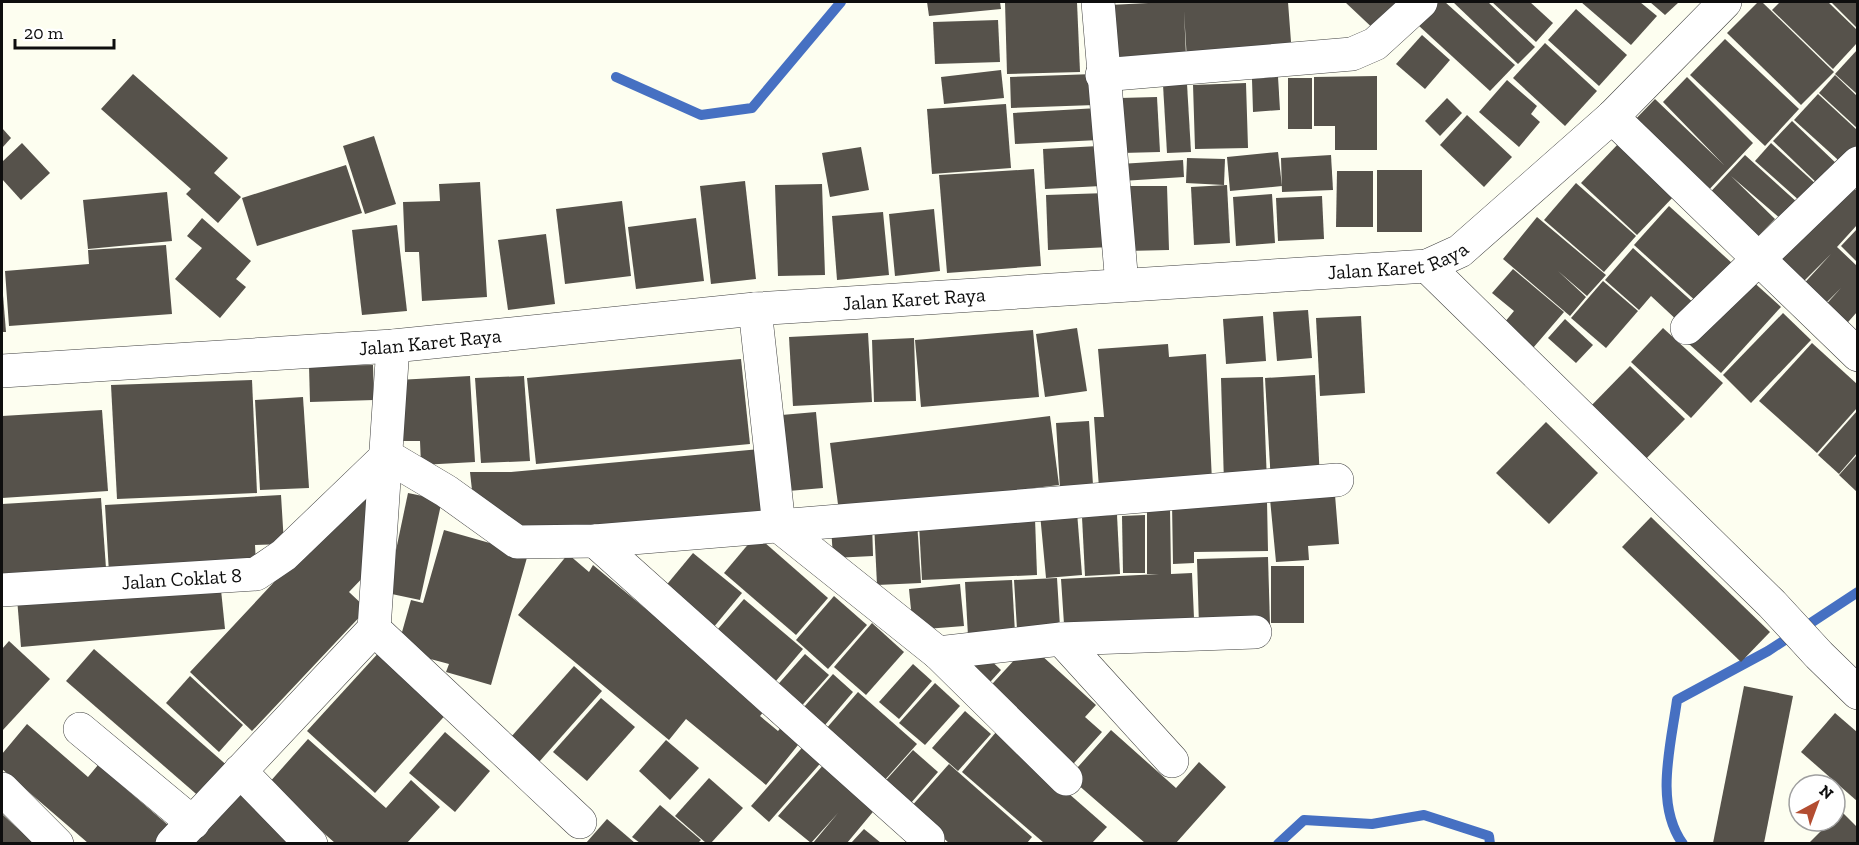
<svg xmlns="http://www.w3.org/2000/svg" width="1859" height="845" font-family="'Zilla Slab',serif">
<rect width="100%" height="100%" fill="#fdfef0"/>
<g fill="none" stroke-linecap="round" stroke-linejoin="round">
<g stroke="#4670c2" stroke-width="10">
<polyline points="616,77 701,115 752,108 841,2"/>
<polyline points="1278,844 1304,820 1372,824 1424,815 1489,836 1490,844"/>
<path d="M1683,844C1654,804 1671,745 1677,700L1768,651L1858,592"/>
</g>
</g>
<g fill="#56524b">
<polygon points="927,2 1000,2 1001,9 929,16"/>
<polygon points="1005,2 1077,2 1080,72 1007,74"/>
<polygon points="1168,2 1288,2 1292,55 1187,61 1184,11 1186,56 1113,60 1109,5"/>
<polygon points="1345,2 1410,2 1379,34"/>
<polygon points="1439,2 1445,2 1515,65 1490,91 1418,25"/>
<polygon points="1453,2 1488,2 1535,47 1518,64"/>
<polygon points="1492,2 1530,2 1553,23 1536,42"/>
<polygon points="1581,2 1640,2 1657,16 1631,45"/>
<polygon points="1650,2 1679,2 1665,15"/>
<polygon points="1758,2 1762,2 1834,72 1801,105 1727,33"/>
<polygon points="1780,2 1828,2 1857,30 1857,43 1833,69 1772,10"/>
<polygon points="1831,2 1857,2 1857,28"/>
<polygon points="1576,9 1627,55 1599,86 1548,40"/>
<polygon points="998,20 1000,62 935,64 933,22"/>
<polygon points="1422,35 1450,60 1425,89 1396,64"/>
<polygon points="1725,39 1799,109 1765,146 1690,75"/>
<polygon points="1545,43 1597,91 1565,126 1513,78"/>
<polygon points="1857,50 1857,94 1835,74"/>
<polygon points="1001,70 1004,98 944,104 941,77"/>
<polygon points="133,74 228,158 214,173 241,197 218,223 186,194 191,189 101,109"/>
<polygon points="1094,74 1095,105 1011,108 1010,77"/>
<polygon points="1835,75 1857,96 1857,128 1819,93"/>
<polygon points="1377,76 1377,150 1335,150 1335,126 1314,126 1314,77"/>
<polygon points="1278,77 1280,110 1253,112 1252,79"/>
<polygon points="1687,77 1753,143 1704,195 1630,125 1655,99 1724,165 1663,102"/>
<rect x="1288" y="78" width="24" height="51"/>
<polygon points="1507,80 1537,106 1531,114 1540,122 1519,147 1479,112"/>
<polygon points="1246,83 1248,148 1195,149 1193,85"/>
<polygon points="1187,84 1191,152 1167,153 1163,85"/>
<polygon points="1818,94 1857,130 1857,156 1847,168 1794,120"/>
<polygon points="1157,97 1160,152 1122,153 1120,98"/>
<polygon points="1447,98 1462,113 1440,136 1425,121"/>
<polygon points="1006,104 1011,168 932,174 927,109"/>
<polygon points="1098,108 1099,140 1015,144 1013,113"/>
<polygon points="1467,115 1512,157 1484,187 1440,145"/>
<polygon points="1792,121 1840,167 1821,187 1773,141"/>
<polygon points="2,128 11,138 2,148"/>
<polygon points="374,136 396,204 365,214 343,146"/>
<polygon points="22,143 50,173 21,200 2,179 2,162"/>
<polygon points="1619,143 1675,195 1637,235 1581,183"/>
<polygon points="1771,143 1817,185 1801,202 1755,161"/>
<polygon points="1099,146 1101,186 1045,189 1043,149"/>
<polygon points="861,147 869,190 830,197 822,153"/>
<polygon points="1278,152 1282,186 1230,191 1227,157"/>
<polygon points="1331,155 1333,190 1282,192 1281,158"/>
<polygon points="1745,155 1798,203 1782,220 1731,176 1775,219 1750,245 1703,200"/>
<polygon points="1187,158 1225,159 1224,185 1186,183"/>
<polygon points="1183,160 1184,177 1122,181 1120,164"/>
<polygon points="346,165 362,213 257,246 242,198"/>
<polygon points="1034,169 1041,266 947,273 939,175"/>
<rect x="1377" y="170" width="45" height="62"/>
<polygon points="1337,171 1373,171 1373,227 1336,227"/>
<polygon points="1844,178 1857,191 1857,225 1837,247 1857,266 1857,312 1841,330 1820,311 1841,288 1820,309 1798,290 1831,254 1799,286 1768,257"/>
<polygon points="745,181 756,279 711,284 700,186"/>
<polygon points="480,182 487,297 422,301 419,252 405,252 403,202 440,201 439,184"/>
<polygon points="1576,183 1636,236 1604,272 1544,220"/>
<polygon points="822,184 825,275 778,276 775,185"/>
<polygon points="1227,185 1230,243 1194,245 1191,187"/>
<polygon points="1125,186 1167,186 1169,250 1126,251"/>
<polygon points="167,192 172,241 88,249 83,200"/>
<polygon points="1107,193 1110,247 1048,250 1046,195"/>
<polygon points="1272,194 1275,243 1236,246 1233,197"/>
<polygon points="1322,196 1324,239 1278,241 1276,198"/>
<polygon points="622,201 631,276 565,284 556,209"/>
<polygon points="1669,206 1733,264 1698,303 1634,245"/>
<polygon points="934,209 940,271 895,276 889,214"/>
<polygon points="883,212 889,275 837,280 832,216"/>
<polygon points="1537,217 1606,275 1587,296 1558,271 1586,297 1570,316 1503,259"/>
<polygon points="202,218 251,261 236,279 246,287 220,318 175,279 202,248 187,236"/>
<polygon points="696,218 704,281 636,289 628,227"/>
<polygon points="397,225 407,311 362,315 352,230"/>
<polygon points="1857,229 1857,262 1841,246"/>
<polygon points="546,234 555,304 508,310 498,240"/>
<polygon points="166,245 172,314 9,326 5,271 89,264 88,250"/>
<polygon points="1633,248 1696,305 1680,323 1651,296 1639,310 1605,280"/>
<polygon points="1513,269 1564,312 1533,348 1504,323 1514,311 1492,293"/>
<polygon points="1749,278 1781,307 1721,373 1689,344"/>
<polygon points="1603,281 1638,311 1606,348 1571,318"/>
<polygon points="2,283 6,332 2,332"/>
<polygon points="1308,310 1312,358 1277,361 1273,312"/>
<polygon points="1783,313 1811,340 1751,403 1723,375"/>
<polygon points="1263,316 1266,361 1226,364 1223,319"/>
<polygon points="1361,316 1365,393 1320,396 1316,318"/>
<polygon points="1565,319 1593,345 1576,363 1548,338"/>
<polygon points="1077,328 1087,391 1045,397 1036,334"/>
<polygon points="1663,328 1723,383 1691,418 1631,362"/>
<polygon points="1033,330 1039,397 921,407 915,340"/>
<polygon points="868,333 872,402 793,406 789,337"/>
<polygon points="914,338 916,401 874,402 872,340"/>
<polygon points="1812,343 1857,384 1857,408 1817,453 1759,401"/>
<polygon points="1168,344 1169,357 1206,354 1212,481 1099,488 1094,417 1104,417 1098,349"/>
<polygon points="741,359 750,444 536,464 527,378"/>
<polygon points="373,365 374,400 310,402 309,366"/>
<polygon points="1630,366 1685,419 1642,463 1587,410"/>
<polygon points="1315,375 1320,481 1271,483 1265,378"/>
<polygon points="470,376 475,462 421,465 420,441 402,441 398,380"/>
<polygon points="524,376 530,461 481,463 475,378"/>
<polygon points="1263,377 1267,483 1224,484 1221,378"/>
<polygon points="252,380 257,493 117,499 111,385"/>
<polygon points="303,397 309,488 260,490 255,400"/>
<polygon points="102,410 108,491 2,498 2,416"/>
<polygon points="1857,411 1857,453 1839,474 1818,455"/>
<polygon points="816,412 823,488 777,492 770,416"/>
<polygon points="1050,416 1059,485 839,512 830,443"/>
<polygon points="1089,421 1093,485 1060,488 1056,423"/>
<polygon points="1546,422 1598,473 1549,524 1496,473"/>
<polygon points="760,449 767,514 517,537 473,499 470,472 511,472"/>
<polygon points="1857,455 1857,492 1839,475"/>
<polygon points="362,488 381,504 370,570 349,592 367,609 252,731 190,672"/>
<polygon points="408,493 442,500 420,600 387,593"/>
<polygon points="281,495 284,544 255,545 256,565 109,573 105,505"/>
<polygon points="1335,495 1339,544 1308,546 1309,560 1276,562 1270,499"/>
<polygon points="101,498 106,568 2,575 2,504"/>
<polygon points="1267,501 1268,551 1194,552 1194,563 1173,564 1172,502"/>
<polygon points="1147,507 1170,507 1171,574 1192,573 1194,618 1064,624 1061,579 1159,574 1147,574"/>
<polygon points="1077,512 1082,575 1046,578 1040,514"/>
<polygon points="1117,515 1120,574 1085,576 1082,517"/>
<polygon points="1145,515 1145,573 1123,573 1122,516"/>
<polygon points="1651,517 1770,632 1741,662 1622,547"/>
<polygon points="1035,518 1037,575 922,580 919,524"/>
<polygon points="917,521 921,583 877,585 874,523"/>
<polygon points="872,524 873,556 833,558 831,526"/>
<polygon points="444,530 528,554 491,685 446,672 449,664 397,650 411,600 423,603"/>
<polygon points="756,535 828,598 796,635 724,573"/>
<polygon points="693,553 742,593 708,634 659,594"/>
<polygon points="568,554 589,572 593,565 766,709 760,716 778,731 783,725 802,740 766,785 686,719 669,740 518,615"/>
<polygon points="1268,557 1270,625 1199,626 1197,559"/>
<rect x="1271" y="566" width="33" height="57"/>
<polygon points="1057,578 1060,627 1017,629 1014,580"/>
<polygon points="220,580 225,629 21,647 17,598"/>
<polygon points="1012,580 1015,633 968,636 965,582"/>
<polygon points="960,584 964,626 913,630 909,589"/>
<polygon points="834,596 867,625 828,669 796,640"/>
<polygon points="744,599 803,649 770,688 711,637"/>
<polygon points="872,623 904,652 866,695 834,667"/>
<polygon points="9,641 50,679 2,731 2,649"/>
<polygon points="1029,644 1096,705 1085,717 1102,732 1066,772 982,695"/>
<polygon points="94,649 230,768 202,799 66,681"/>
<polygon points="382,649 450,710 375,793 307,731"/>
<polygon points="805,654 829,675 797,711 773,690"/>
<polygon points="984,654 1001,670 982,691 965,676"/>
<polygon points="913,664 932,681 899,719 879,702"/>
<polygon points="574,666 602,691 539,762 511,737"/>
<polygon points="833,674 853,692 825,725 804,707"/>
<polygon points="190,676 243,725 219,752 166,703"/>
<polygon points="935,683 960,706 925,745 899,723"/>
<polygon points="1744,686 1793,696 1764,843 1713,843"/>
<polygon points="858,692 917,744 883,782 825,730"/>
<polygon points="601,698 635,727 587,781 553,752"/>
<polygon points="965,711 991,734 958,771 932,748"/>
<polygon points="1835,713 1857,732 1857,801 1801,752"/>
<polygon points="27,724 88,777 98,765 175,831 164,843 88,843 2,769 2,754"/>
<polygon points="1111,730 1176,788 1199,762 1226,787 1176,843 1145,843 1069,777"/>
<polygon points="997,731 1107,827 1092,843 1044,843 962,772"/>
<polygon points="445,732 490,771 455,812 409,773"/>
<polygon points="308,739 386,808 411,780 440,807 407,843 335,843 268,784"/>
<polygon points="666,740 699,768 670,800 639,771"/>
<polygon points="807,742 825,758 769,822 751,806"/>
<polygon points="913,750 938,772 904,811 879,788"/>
<polygon points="825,763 877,807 847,843 813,843 838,813 811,843 778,816"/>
<polygon points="949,764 1032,837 1027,843 949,843 910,808"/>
<polygon points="709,778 743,808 711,843 706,843 675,816"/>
<polygon points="235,788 296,843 184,843"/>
<polygon points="660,805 701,840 698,843 640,843 632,837"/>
<polygon points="1841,811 1857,827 1857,843 1809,843 1831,821 1835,821"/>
<polygon points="2,814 15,826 34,843 2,843"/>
<polygon points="607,819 635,843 586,843"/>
<polygon points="864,829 881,843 851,843"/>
</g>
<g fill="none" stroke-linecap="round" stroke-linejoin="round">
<g stroke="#414141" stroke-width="34">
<g id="minor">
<polyline points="1098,2 1122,285"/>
<polyline points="1102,75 1352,54 1375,44 1421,2"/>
<polyline points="1612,117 1858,355"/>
<polyline points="1427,266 1772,604 1819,655 1858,693"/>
<polyline points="755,309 779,526 938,653 1066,779"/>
<polyline points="1687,328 1858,163"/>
<polyline points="595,541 928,839"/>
<path id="s1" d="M2,590L256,574L284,555L387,456L446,491L517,542L595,541L1337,480"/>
<polyline points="374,629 580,822"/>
<polyline points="1061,639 1255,632"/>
<polyline points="938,653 1061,639 1172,761"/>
<polyline points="80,729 193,823"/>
<polyline points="240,771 311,844"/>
<polyline points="2,789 57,844"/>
<polyline points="172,844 374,629 393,346"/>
</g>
</g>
<g stroke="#414141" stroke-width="34">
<g id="tertiary">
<path id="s2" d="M2,371L393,346L755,309L1427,266L1460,251L1612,117L1725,2"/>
</g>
</g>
<use href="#minor" stroke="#fff" stroke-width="33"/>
<use href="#tertiary" stroke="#fff" stroke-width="33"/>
</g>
<g text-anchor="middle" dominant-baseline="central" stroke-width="6" stroke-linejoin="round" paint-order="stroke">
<g font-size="20" fill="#0e0e0e" stroke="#fff">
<text stroke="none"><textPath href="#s2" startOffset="1401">Jalan Karet Raya</textPath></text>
<text stroke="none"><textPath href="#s2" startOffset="915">Jalan Karet Raya</textPath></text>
<text stroke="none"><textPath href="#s2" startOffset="429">Jalan Karet Raya</textPath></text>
<text stroke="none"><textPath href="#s1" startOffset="180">Jalan Coklat 8</textPath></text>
</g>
</g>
<rect width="1859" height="845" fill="none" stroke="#0e0e0e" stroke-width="6"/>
<g transform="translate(1817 803) rotate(41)"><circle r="28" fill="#ffffff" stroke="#9f9f9f" stroke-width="1.5"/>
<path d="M0-4.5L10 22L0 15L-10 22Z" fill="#b34d31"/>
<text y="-9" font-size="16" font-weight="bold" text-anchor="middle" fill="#0e0e0e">N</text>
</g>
<path d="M15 39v9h99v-9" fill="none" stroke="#0e0e0e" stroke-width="3"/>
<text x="24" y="39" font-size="18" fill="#0e0e0e" stroke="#ffffff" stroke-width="4.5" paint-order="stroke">20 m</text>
</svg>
